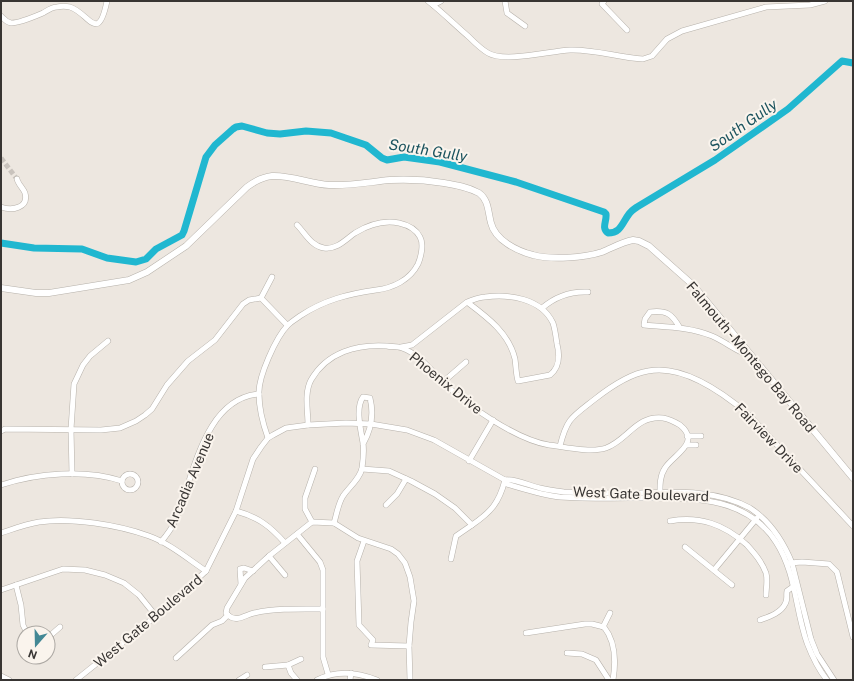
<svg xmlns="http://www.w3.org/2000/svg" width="854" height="681" font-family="'Public Sans',sans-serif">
<rect width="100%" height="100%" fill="#ede7e0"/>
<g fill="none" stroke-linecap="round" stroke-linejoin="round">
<path stroke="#20b7d0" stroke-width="7" d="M1,243L34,248L82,249L107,258L136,262L146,259L156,249L182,235L184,231L206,157L215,145L233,129L236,127L242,126L267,133L280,134L306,131L331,133L366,145L382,158L387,160L404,157L440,162L516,182L604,212L606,214C607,221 601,228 608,233C621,233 622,223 629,214C631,211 634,209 637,207L715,160L788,109L842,61L853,63"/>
<polyline stroke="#c9c3bd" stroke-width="5" stroke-dasharray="5 2.5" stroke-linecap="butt" points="1,158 17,179"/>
<g stroke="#b6b1aa" stroke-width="6">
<g id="minor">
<path d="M428,1C442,12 455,25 469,37C475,43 481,49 488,53C505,63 550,51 570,50C595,49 619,58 643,59L652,56L667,39L682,31L766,7L810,5L825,1"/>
<polyline points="505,1 507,13 525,26"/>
<polyline points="604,1 602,4 627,30"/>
<polyline points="433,5 441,1"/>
<path d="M1,16C4,19 6,22 11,23C19,23 36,16 43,13C48,10 52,7 57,7C61,6 66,6 70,7C89,13 98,45 107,1"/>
<path d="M1,207C12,211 29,208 25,193C23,188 18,184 17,179"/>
<polyline points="261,298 272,277"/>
<path d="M542,308C556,296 570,291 588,292"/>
<path d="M680,328C672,314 667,310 650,312L645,319L644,325C667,327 690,327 712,336C726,342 737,352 751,356"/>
<path d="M401,347L412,345L467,302C487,317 509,333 515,359C516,366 516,374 518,381L550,375C560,367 560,356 557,344C556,337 555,329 553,323C541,298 509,294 485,297C479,297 473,300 467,302"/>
<polyline points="443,382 466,362"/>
<path d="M308,425C308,411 304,393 311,380C327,352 357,344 387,346C391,347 397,346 402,348C419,354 431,370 443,382C466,405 517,440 549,445C565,447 591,453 606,448C628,440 636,415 663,418C669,419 675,422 680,425C702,443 673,455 665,468C659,477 660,488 660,498"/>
<polyline points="1,431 5,429 101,430 120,428 136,421 145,415 152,409 167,385 188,361 215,340 243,304 249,300 261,298 287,325"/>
<polyline points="687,436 701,436"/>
<path d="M268,438C263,424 259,408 259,394C258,377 276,337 288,325C291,322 296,319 300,316C324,300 348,294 376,290C393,288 410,280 418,264C421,257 424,244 420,237C416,229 408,225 399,223C384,220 368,225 355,233C346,239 337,250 324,248C311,246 305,233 297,225"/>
<polyline points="687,445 696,445"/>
<path d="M560,446C567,418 572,417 595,399C609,388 629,374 648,371C683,364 722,392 748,414L853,526"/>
<polyline points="469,461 493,420"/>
<path d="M362,469L389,471L411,481L435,494L455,508L472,525C491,512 499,503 505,480"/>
<polyline points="72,474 71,429 74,384 83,365 90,356 108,341"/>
<circle cx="130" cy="482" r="8"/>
<path d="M505,480C514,478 530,486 540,488C548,490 556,491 564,492C588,493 612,493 637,493C674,492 716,489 750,508C770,521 783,541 792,563L811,639L817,654L834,680"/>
<path d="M1,485C37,473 85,469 122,481"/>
<polyline points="386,505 397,494 406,479"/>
<path d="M236,511C258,517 270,526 285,543"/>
<path d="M670,521C700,516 724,524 747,545C755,554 762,562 766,573C768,580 766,589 766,595"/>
<polyline points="312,522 305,509 305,498 315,469"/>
<path d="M334,523C337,513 338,504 343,496C349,487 360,479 362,468C363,461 364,450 363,443C361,431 355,408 363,397L370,398C374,414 371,430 363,444"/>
<path d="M1,533C13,529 26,524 39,522C70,517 119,525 149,536C169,543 188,559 206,571"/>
<polyline points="297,534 320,562 323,570 323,657 328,674"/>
<polyline points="364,541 357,561 359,625 373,640 371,645 409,646"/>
<path d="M161,542C165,537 170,531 173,525C193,484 201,399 259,394"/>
<polyline points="685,547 732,585"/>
<polyline points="269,556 285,575"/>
<polyline points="451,559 456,536 472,525"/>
<polyline points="790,563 802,562 829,564 837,572 853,637"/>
<polyline points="714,570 757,518"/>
<polyline points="241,584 240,569 244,568 253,571"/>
<polyline points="16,585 21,605 23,625 27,633"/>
<polyline points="1,590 63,569 85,570 105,575 124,583 139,595 156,616"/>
<polyline points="228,615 226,613 227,608 245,578 269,556 312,522 334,523 358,538 391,549 398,554 405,563 410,577 414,601 411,622 409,646 410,680"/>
<path d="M228,615C236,623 245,615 254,613C277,608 301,609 323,609"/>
<path d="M760,620C768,617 781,613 785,604C788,600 786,595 787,591L794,586"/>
<polyline points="603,627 610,613"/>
<path d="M526,633L585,624H592L604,627C616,642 616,662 613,680"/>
<polyline points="48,635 52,634 60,627"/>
<polyline points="567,653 582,654 596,660 609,680"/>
<polyline points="176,658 212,625 222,621 228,615"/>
<polyline points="288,665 301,659"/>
<polyline points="265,667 288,665 291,673 297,680"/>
<polyline points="1,676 9,680"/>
<path d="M76,680L166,608L206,571L236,511L253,459L261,447L268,438L273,435L286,428L308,425L346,423L371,424L407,430L434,440L505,480L507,484C524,489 542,495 560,497C590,499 621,498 651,498C698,498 747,498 776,542C796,573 795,609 807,643C812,656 818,669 827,680"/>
<polyline points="239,680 247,675"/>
<path d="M317,680C336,670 357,672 377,680"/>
<polyline points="350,680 351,673"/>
</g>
</g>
<g stroke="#b6b1aa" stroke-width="7">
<path id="major" d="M1,288L36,293H49L129,280L147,272L186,246L247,187C255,181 262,177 272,176C291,175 310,184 329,185C350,186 369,182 390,180C408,179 426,180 444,183C456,185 468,187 479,193C489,200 488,213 491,223C495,240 517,251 533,255C551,260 584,258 602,252C612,248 622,242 633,240L639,241L649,246L693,285L853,478"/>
</g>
<use href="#minor" stroke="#fff" stroke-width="5"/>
<use href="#major" stroke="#fff" stroke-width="6"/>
</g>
<g text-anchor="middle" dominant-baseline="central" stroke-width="4" stroke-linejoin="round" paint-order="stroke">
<g font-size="14" fill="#383533" stroke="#faf4ed">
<text transform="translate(751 357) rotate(50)">Falmouth - Montego Bay Road</text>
<text transform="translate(446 383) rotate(39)">Phoenix Drive</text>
<text transform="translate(769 438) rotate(46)">Fairview Drive</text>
<text transform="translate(190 480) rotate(-67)">Arcadia Avenue</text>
<text transform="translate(641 494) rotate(2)">West Gate Boulevard</text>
<text transform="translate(148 621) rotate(-40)">West Gate Boulevard</text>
</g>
<g font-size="15" font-style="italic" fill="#1c545f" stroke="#faf4ed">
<text transform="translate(743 125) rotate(-35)">South Gully</text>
<text transform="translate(428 150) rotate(9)">South Gully</text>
</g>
</g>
<rect width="854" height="681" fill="none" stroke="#383533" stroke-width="4"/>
<g transform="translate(36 645) rotate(200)"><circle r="19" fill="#faf4ed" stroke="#aca8a3"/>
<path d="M0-3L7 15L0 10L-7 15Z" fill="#438895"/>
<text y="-6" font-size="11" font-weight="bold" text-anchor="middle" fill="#383533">N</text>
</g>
</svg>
